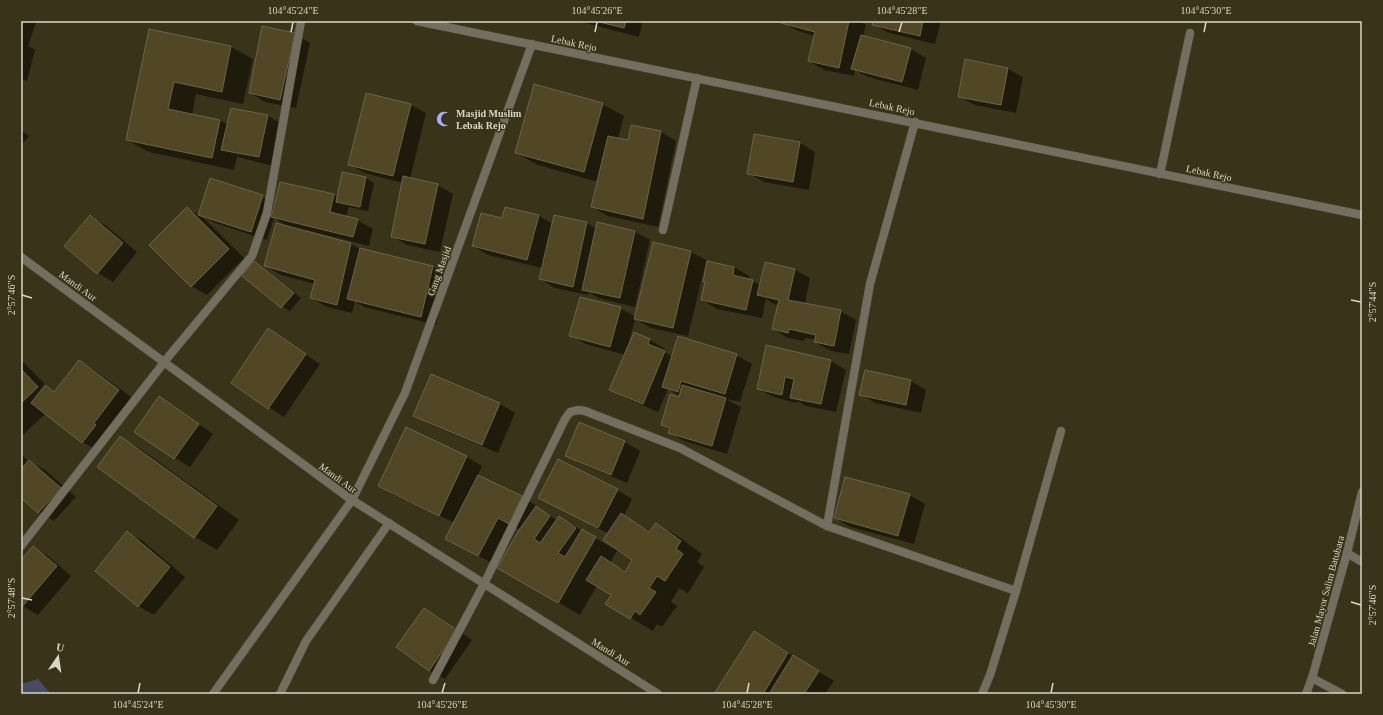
<svg xmlns="http://www.w3.org/2000/svg" width="1383" height="715" font-family="Georgia,serif">
<rect width="100%" height="100%" fill="#393319"/>
<polygon fill="#484c62" points="38,679 51,694 21,694 21,684"/>
<g fill="#0007" fill-rule="evenodd">
<polygon points="21,21 34,21 36,22 28,46 35,50 27,81 21,79"/>
<polygon points="578,21 643,21 639,37"/>
<polygon points="783,21 859,21 866,25 863,36 911,49 926,58 918,90 868,77 855,70 854,76 824,70 809,61 815,36 798,31 782,22"/>
<polygon points="874,21 941,21 935,44 889,33 873,24"/>
<polygon points="150,30 231,47 253,59 243,104 196,94 192,115 220,120 228,125 231,109 268,116 283,125 274,166 237,157 234,170 149,152 127,140"/>
<polygon points="294,34 310,43 296,108 265,102 250,93"/>
<polygon points="1008,69 1023,77 1016,113 975,105 960,97"/>
<polygon points="602,104 624,116 618,139 629,141 632,126 661,132 676,141 658,227 608,216 592,207 598,182 538,165 516,153"/>
<polygon points="411,105 426,113 410,179 437,185 453,194 440,252 407,245 392,236 403,183 364,173 349,164"/>
<polygon points="21,130 29,136 21,146"/>
<polygon points="800,143 815,152 809,190 764,182 748,173"/>
<polygon points="343,173 366,178 374,183 368,211 349,207 346,217 357,220 373,229 369,246 306,230 306,232 351,244 360,249 433,267 448,276 436,325 364,307 355,302 352,313 327,307 311,298 315,284 281,275 265,266 291,228 274,218 267,240 215,223 202,216 244,258 207,295 191,286 187,209 199,215 262,196 276,204 281,183 334,195 338,198"/>
<polygon points="539,216 553,224 587,223 597,229 635,232 650,240 635,307 598,298 589,292 588,295 555,288 540,279 542,268 488,255 473,246 503,220"/>
<polygon points="90,217 105,225 137,252 113,282 98,273 65,246"/>
<polygon points="691,252 706,260 706,262 734,267 749,276 749,280 760,285 795,270 810,278 805,304 840,311 856,320 849,354 831,351 815,342 816,340 805,338 804,341 788,338 773,329 779,305 774,304 766,299 762,318 717,309 702,300 706,282 708,263 706,262 688,336 651,328 635,319 628,346 650,340 665,349 664,352 673,357 736,355 752,364 740,402 726,399 741,407 727,454 684,441 669,432 670,429 662,425 683,398 668,389 658,412 626,398 611,389 625,355 586,344 570,335 620,308 636,317"/>
<polygon points="254,263 262,267 301,298 290,311 282,307"/>
<polygon points="268,330 320,364 284,417 232,383"/>
<polygon points="767,347 831,361 846,370 836,412 806,406 798,401 797,403 774,397 758,389"/>
<polygon points="21,360 48,387 55,392 79,361 94,370 134,399 98,451 82,442 46,413 21,437"/>
<polygon points="865,371 911,381 926,390 921,413 876,403 860,394"/>
<polygon points="432,375 500,404 515,413 498,453 430,424 414,415"/>
<polygon points="159,398 175,407 213,434 190,467 175,458 136,431"/>
<polygon points="580,423 625,442 640,451 627,483 582,464 566,455"/>
<path d="M407,429L467,457L482,466L478,475L522,497L537,506L536,508L557,520L559,517L616,550L617,549L609,534L540,498L617,490L632,499L624,516L650,532L656,524L678,536L702,554L697,562L704,567L688,593L679,588L671,602L677,606L662,627L657,624L653,631L607,604L612,595L597,585L580,615L559,603L581,564H579L557,602L520,530L514,526L494,564L462,547L455,523L394,495L379,486ZM618,549L634,559L626,572L610,563Z"/>
<polygon points="120,437 142,450 239,520 217,550 195,537 98,467"/>
<polygon points="21,454 29,462 29,461 45,470 76,497 54,521 39,512 21,496"/>
<polygon points="909,495 925,504 914,544 850,527 835,518"/>
<polygon points="127,533 143,541 185,577 154,615 138,606"/>
<polygon points="33,547 48,556 71,576 38,615 21,605 21,562"/>
<polygon points="424,609 440,618 472,640 445,679 429,670"/>
<polygon points="770,642 834,681 825,694 715,694"/>
</g>
<g fill="#514724" stroke="#6b6449">
<polygon points="595,21 626,21 624,28"/>
<polygon points="782,21 849,21 839,68 808,61 815,32 781,23"/>
<polygon points="873,21 923,21 920,36 872,25"/>
<polygon points="262,26 295,33 280,100 249,93"/>
<polygon points="149,29 231,46 222,92 174,82 168,109 220,120 212,158 126,140"/>
<polygon points="861,35 911,48 902,82 851,69"/>
<polygon points="965,59 1008,68 1001,105 958,97"/>
<polygon points="534,84 603,103 584,172 515,153"/>
<polygon points="366,93 411,104 393,176 348,165"/>
<polygon points="231,108 268,115 259,157 221,150"/>
<polygon points="631,125 661,131 643,219 591,207 608,136 628,140"/>
<polygon points="754,134 800,142 793,182 747,174"/>
<polygon points="342,172 366,177 360,207 336,202"/>
<polygon points="403,176 438,184 425,244 391,237"/>
<polygon points="210,178 263,195 251,232 198,215"/>
<polygon points="280,182 334,194 330,212 358,219 353,237 271,217"/>
<polygon points="187,207 229,249 191,287 149,245"/>
<polygon points="505,207 539,215 527,260 472,246 481,213 502,218"/>
<polygon points="90,215 123,243 97,274 64,246"/>
<polygon points="554,215 587,222 573,287 539,279"/>
<polygon points="597,222 635,231 620,298 582,290"/>
<polygon points="276,223 351,243 337,305 310,298 315,280 264,266"/>
<polygon points="653,242 691,251 673,328 634,319"/>
<polygon points="360,248 433,266 421,317 347,299"/>
<polygon points="254,261 294,293 281,308 242,276"/>
<polygon points="707,261 734,267 733,275 753,280 746,310 701,300 705,282 703,282"/>
<polygon points="765,262 795,269 788,300 841,310 834,346 814,342 816,335 789,329 788,333 772,329 779,300 757,295"/>
<polygon points="580,297 621,307 610,347 569,336"/>
<polygon points="268,328 306,354 268,409 231,383"/>
<polygon points="634,332 650,339 648,344 665,351 643,404 609,390"/>
<polygon points="678,336 737,354 725,394 681,381 678,392 662,387"/>
<polygon points="766,345 831,360 821,404 790,398 794,379 785,377 782,395 757,389"/>
<polygon points="79,360 119,390 94,423 96,425 82,443 31,403 45,385 54,392"/>
<polygon points="21,369 38,387 21,403"/>
<polygon points="865,370 911,380 906,405 859,395"/>
<polygon points="431,374 500,403 482,445 413,416"/>
<polygon points="682,385 726,398 712,446 668,433 670,428 661,425 670,394 679,397"/>
<polygon points="159,396 199,424 174,459 134,432"/>
<polygon points="579,422 625,441 611,475 565,456"/>
<polygon points="406,427 467,456 439,516 378,486"/>
<polygon points="120,436 217,506 194,538 97,467"/>
<polygon points="558,459 618,489 598,528 538,498"/>
<polygon points="29,460 61,488 38,513 21,498 21,469"/>
<polygon points="478,475 522,496 509,524 498,518 478,556 445,539"/>
<polygon points="845,477 910,494 898,536 834,518"/>
<polygon points="536,506 550,516 534,539 540,543 559,516 576,528 558,553 565,557 582,529 596,537 558,603 497,568 519,530"/>
<polygon points="621,513 649,532 656,523 681,541 676,549 683,554 665,581 657,576 649,588 656,592 640,615 635,611 630,619 605,604 611,595 586,580 601,556 625,572 632,560 603,540"/>
<polygon points="127,531 170,567 138,607 95,571"/>
<polygon points="33,546 57,566 22,607 21,606 21,560"/>
<polygon points="424,608 457,630 429,671 396,647"/>
<polygon points="754,631 788,653 763,694 714,694"/>
<polygon points="793,655 819,671 804,694 769,694"/>
</g>
<g fill="none" stroke-linecap="round" stroke-linejoin="round">
<g stroke="#565038" stroke-width="9">
<g id="minor">
<polyline points="417,21 1362,215"/>
<polyline points="915,122 870,284 827,526 1016,591 990,675 982,694"/>
<polyline points="1160,174 1190,33"/>
<polyline points="663,230 697,78"/>
<polyline points="21,257 349,498 658,694"/>
<polyline points="21,546 169,356 252,256 267,213 301,21"/>
<polyline points="1347,553 1362,562"/>
<polyline points="1016,591 1061,431"/>
<polyline points="1312,678 1342,694"/>
<polyline points="433,680 484,584 565,419 570,412 578,410 585,411 680,448 827,526"/>
<polyline points="213,694 352,500 405,393 532,44"/>
<polyline points="280,694 306,641 389,523"/>
</g>
</g>
<g stroke="#565038" stroke-width="9">
<polyline id="tertiary" points="1306,694 1312,678 1347,553 1362,492"/>
</g>
<use href="#minor" stroke="#736e5f" stroke-width="8"/>
<use href="#tertiary" stroke="#736e5f" stroke-width="8"/>
</g>
<path fill="none" stroke="#d9d6c6" stroke-width="1.5" d="M291,32L293,22M595,32L597,22M899,32L902,22M1204,32L1206,22M22,295L32,298M1351,300L1361,302M22,598L32,600M1351,602L1361,605M138,693L140,683M442,693L445,683M747,693L749,683M1051,693L1053,683"/>
<defs>
<g id="mosque-bare" transform="scale(1.2)"><path d="M3.5-4.9A6 6 0 1 0 3.5 4.9A5 5 0 1 1 3.5-4.9Z" fill="#a6b1fc" stroke="#393319" stroke-width="2.5" paint-order="stroke"/></g>
</defs>
<g fill-rule="evenodd">
<use href="#mosque-bare" x="444" y="119"/>
</g>
<g text-anchor="middle" dominant-baseline="central" stroke-width="3" stroke-linejoin="round" paint-order="stroke">
<g font-size="10" fill="#d9d6c6" stroke="#393319">
<text transform="translate(574 43) rotate(12)">Lebak Rejo</text>
<text transform="translate(892 107) rotate(12)">Lebak Rejo</text>
<text transform="translate(1209 173) rotate(12)">Lebak Rejo</text>
<text transform="translate(439 271) rotate(-70)">Gang Masjid</text>
<text transform="translate(78 286) rotate(36)">Mandi Aur</text>
<text transform="translate(338 478) rotate(36)">Mandi Aur</text>
<text transform="translate(1326 591) rotate(-75)">Jalan Mayor Salim Batubara</text>
<text transform="translate(611 652) rotate(32)">Mandi Aur</text>
</g>
<g font-size="10" font-weight="bold" fill="#d9d6c6" stroke="#393319" text-anchor="start">
<text x="456" y="113">Masjid Muslim<tspan x="456" dy="12">Lebak Rejo</tspan></text>
</g>
</g>
<rect width="1383" height="715" fill="none" stroke="#393319" stroke-width="44"/>
<g transform="translate(58 657) rotate(13)" stroke="#393319" stroke-width="3" paint-order="stroke">
<path d="M0-3L7 15L0 10L-7 15Z" fill="#d9d6c6"/>
<text y="-6" font-size="11" font-weight="bold" text-anchor="middle" fill="#d9d6c6">U</text>
</g>
<rect x="22" y="22" width="1339" height="671" fill="none" stroke="#d9d6c6" stroke-width="1.5"/>
<g font-size="10" text-anchor="middle" fill="#d9d6c6">
<text x="293" y="14">104°45'24"E</text>
<text x="597" y="14">104°45'26"E</text>
<text x="902" y="14">104°45'28"E</text>
<text x="1206" y="14">104°45'30"E</text>
<text transform="translate(11 295) rotate(-90)" y="4">2°57'46"S</text>
<text transform="translate(1372 302) rotate(-90)" y="4">2°57'44"S</text>
<text transform="translate(11 598) rotate(-90)" y="4">2°57'48"S</text>
<text transform="translate(1372 605) rotate(-90)" y="4">2°57'46"S</text>
<text x="138" y="708">104°45'24"E</text>
<text x="442" y="708">104°45'26"E</text>
<text x="747" y="708">104°45'28"E</text>
<text x="1051" y="708">104°45'30"E</text>
</g>
</svg>
